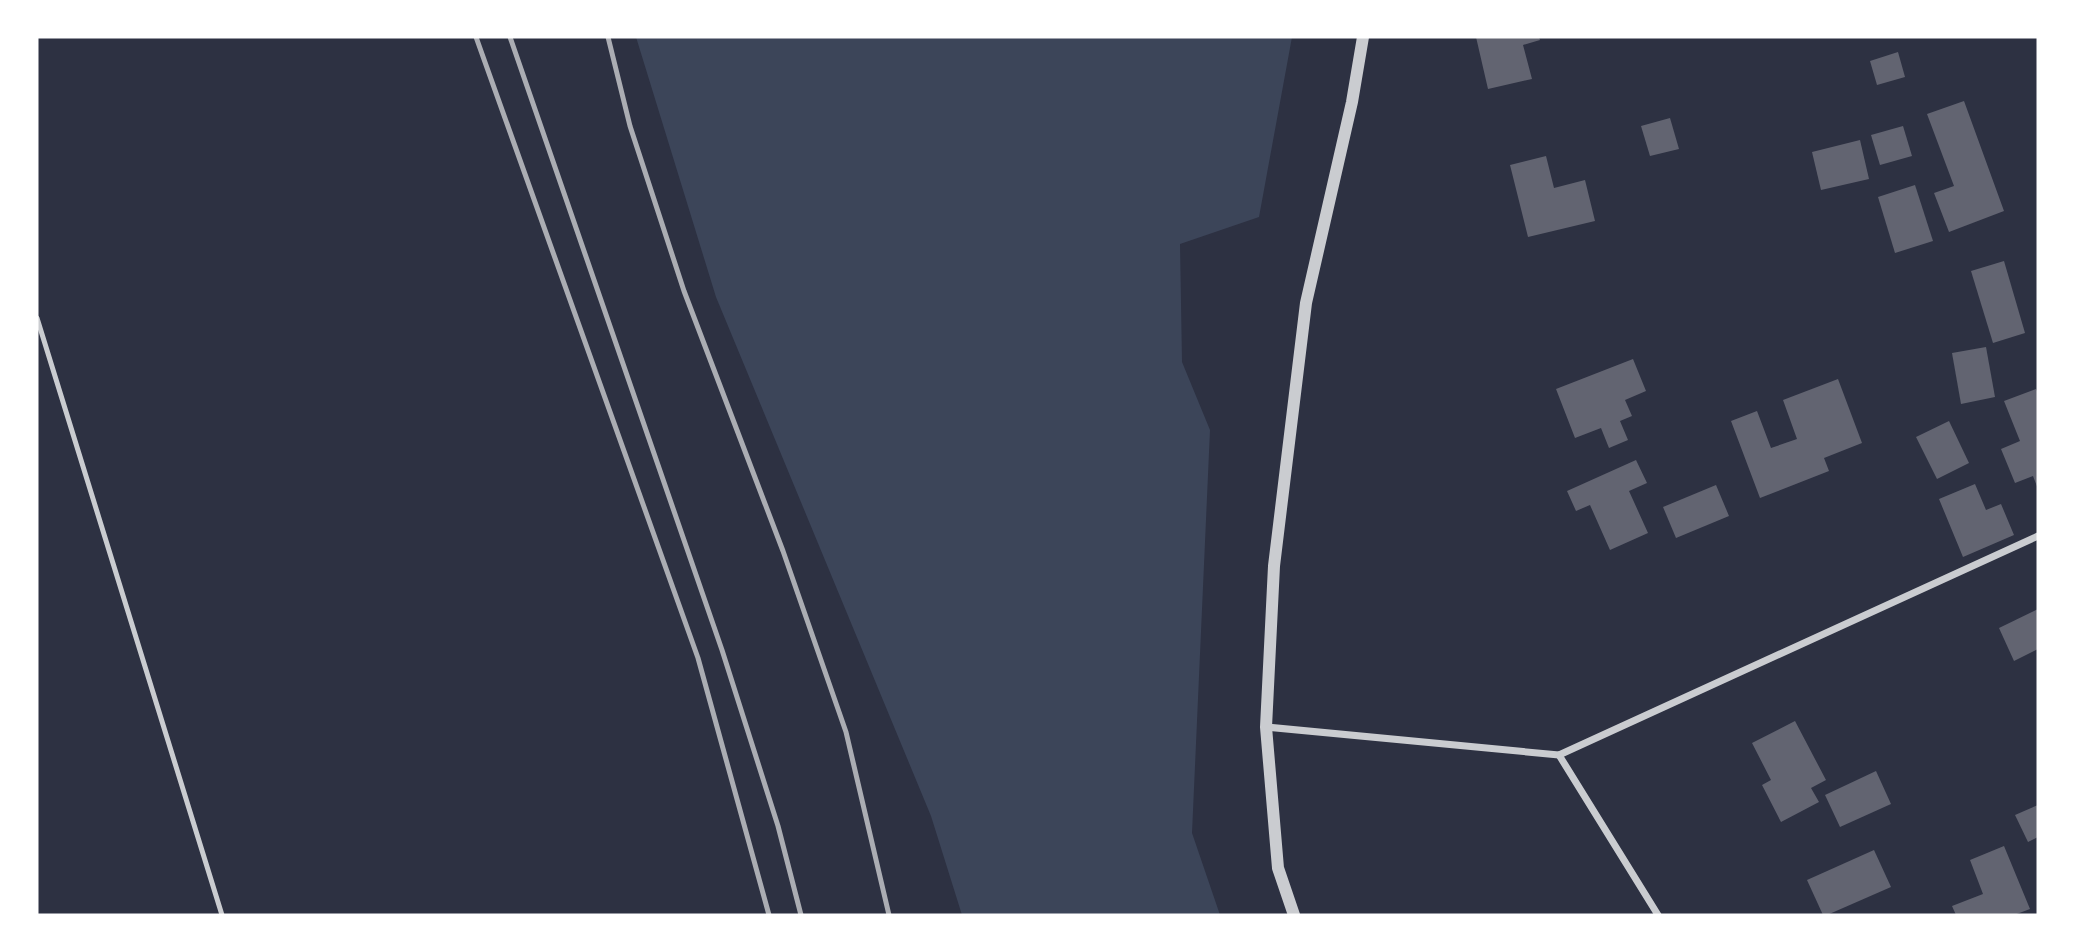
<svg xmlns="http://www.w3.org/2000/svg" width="2075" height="952" font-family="'Golos Text',sans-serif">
<rect width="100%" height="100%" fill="#2d3142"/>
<polygon fill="#3c4559" points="636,37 1292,37 1259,217 1180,244 1182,362 1210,430 1192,833 1220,915 962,915 931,816 716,297"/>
<g fill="#626471">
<polygon points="1476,37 1539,37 1540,40 1523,45 1532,79 1488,89"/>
<polygon points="1898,52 1905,77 1877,85 1870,61"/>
<polygon points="1964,101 2004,211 1949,232 1934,193 1954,186 1927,114"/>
<polygon points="1670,118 1679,149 1650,156 1641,126"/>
<polygon points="1903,126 1912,156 1880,165 1871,135"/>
<polygon points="1860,140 1869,179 1821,190 1812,152"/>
<polygon points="1546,156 1554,188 1585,180 1595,221 1528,237 1510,165"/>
<polygon points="1915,185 1933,241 1895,253 1878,197"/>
<polygon points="2004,261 2025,333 1993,343 1971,271"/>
<polygon points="1986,347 1995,397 1961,404 1952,353"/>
<polygon points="1633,359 1646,391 1625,400 1632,416 1620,421 1628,440 1609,448 1601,428 1575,438 1556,389"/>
<polygon points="1838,379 1862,443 1824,458 1829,471 1760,498 1731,421 1757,411 1771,448 1797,439 1783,400"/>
<polygon points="2036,389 2038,393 2038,489 2033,476 2015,483 2001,449 2020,441 2004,401"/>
<polygon points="1949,421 1969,463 1937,479 1916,437"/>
<polygon points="1636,460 1647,483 1629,491 1648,533 1610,550 1590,505 1576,511 1567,491"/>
<polygon points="1975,484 1986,510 2001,504 2014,535 1963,557 1939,499"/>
<polygon points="1716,485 1729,516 1676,538 1663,507"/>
<polygon points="2038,609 2038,649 2014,661 1999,628"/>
<polygon points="1795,721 1826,780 1811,788 1819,802 1781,822 1762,785 1771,780 1752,743"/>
<polygon points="1876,771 1891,804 1840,827 1825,795"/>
<polygon points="2038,805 2038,837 2028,842 2015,815"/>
<polygon points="2004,846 2030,909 2014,915 1956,915 1952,906 1983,894 1970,860"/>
<polygon points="1874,850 1891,887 1827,915 1823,915 1807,880"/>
</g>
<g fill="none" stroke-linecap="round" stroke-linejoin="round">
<polyline stroke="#caccd0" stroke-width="5" points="37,318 222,915"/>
<g stroke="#caccd0" stroke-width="7">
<polyline points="1266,727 1559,755 2038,536"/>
<polyline points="1559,755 1658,915"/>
</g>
<polyline stroke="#caccd0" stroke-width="12" points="1294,915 1278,868 1266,727 1274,566 1306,303 1352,102 1363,37"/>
<g stroke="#abadb3" stroke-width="5">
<polyline points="476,37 698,658 769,915"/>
<polyline points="510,37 722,650 778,826 801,915"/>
<polyline points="608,37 630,126 684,291 783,551 846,732 889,915"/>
</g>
</g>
<rect width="2075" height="952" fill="none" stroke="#ffffff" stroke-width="77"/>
</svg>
